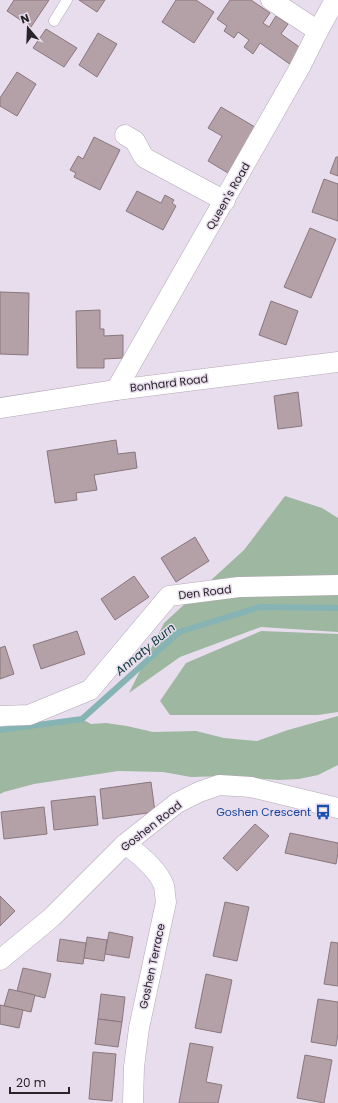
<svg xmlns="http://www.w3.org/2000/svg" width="338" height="1103" font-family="Poppins,sans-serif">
<rect width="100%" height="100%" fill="#e8dded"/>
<g fill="#9db7a0">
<polygon points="285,496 322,508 338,518 338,632 261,627 180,657 129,693 164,623 244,550"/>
<polygon points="261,631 338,634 338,712 318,715 170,715 160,701 186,663"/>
<polygon points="338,716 338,765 318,775 299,779 279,780 225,776 191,777 163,772 118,771 34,784 4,792 0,794 0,730 82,719 91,724 106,723 127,726 153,732 196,731 224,738 257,741 288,730"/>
</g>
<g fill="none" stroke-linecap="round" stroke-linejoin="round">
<polyline stroke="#86b4b4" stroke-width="6" points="0,730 82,719 179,632 260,607 338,608"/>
</g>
<g fill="#b4a1a7" stroke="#89777d">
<polygon points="14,0 49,0 31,27 7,11"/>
<polygon points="79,0 105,0 97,12"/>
<polygon points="176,0 196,0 214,12 194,43 162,22"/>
<polygon points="230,0 251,0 270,13 263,23 269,27 276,16 288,24 281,34 305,51 294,67 260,43 253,54 244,47 249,40 238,32 234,38 224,31 227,26 217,19"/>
<polygon points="46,29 77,48 64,67 33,48"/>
<polygon points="98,33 117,44 97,77 79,65"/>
<polygon points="17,72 36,84 17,116 0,106 0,98"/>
<polygon points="221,107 255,127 228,173 208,161 222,136 208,128"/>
<polygon points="94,137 120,150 100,190 74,177 76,173 70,170 78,156 83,159"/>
<polygon points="336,157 338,157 338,176 330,173"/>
<polygon points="324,179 338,184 338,221 312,212"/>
<polygon points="137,191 161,203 165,195 174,200 172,203 176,206 163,230 126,211"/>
<polygon points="310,228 336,239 311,298 284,287"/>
<polygon points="0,292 29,293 28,355 0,354"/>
<polygon points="271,301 298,311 286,345 259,335"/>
<polygon points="100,310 100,329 104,329 104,336 123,335 123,358 104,359 104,368 77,368 76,311"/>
<polygon points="298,392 302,426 278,429 274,396"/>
<polygon points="116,440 118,454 135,452 137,468 94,475 97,490 76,493 77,500 55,503 47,451"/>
<polygon points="195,537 209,561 176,582 161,558"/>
<polygon points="134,576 149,597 115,620 101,599"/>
<polygon points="77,631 85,654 41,669 33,645"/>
<polygon points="5,646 14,674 0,679 0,648"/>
<polygon points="151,782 155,812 103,819 100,789"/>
<polygon points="95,796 98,825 54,830 51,801"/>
<polygon points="44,807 47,834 4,839 1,812"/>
<polygon points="255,824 269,836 237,871 223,858"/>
<polygon points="290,833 338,843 338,853 336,864 285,853"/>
<polygon points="0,896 15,911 0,926"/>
<polygon points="225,902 249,907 237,961 213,956"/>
<polygon points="109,932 133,937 129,958 105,954"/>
<polygon points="87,937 107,940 104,961 84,958"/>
<polygon points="60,939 86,943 83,964 57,961"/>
<polygon points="331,942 338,943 338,986 324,984"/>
<polygon points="23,968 51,974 45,998 17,991"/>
<polygon points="206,974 232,980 221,1033 195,1028"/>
<polygon points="9,989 35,995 31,1012 4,1006"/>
<polygon points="101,994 125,997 122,1022 98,1019"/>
<polygon points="318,999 338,1002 338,1033 336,1046 311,1042"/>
<polygon points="0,1005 23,1010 19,1028 0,1024"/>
<polygon points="98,1019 122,1022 118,1047 95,1044"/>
<polygon points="190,1043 213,1047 206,1082 222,1085 218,1103 179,1103"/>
<polygon points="93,1052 116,1054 112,1101 89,1099"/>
<polygon points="305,1055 332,1060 324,1103 297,1098"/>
</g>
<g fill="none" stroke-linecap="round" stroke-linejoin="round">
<g stroke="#b3a8b7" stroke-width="11">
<polyline id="lane" points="54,21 67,0"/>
</g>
<g stroke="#b3a8b7" stroke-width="21">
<g id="street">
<polyline points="271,0 318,31"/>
<polyline points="125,135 135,141 142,154 145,158 225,201"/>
<polyline points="116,390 300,67 318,31 335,0"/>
<polyline points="0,408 116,390 338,362"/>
<polyline points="0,716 29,715 90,690 169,596 239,587 338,585"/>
<path d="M125,844C139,854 158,869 164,886C165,891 165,897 166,902L139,1028L134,1067L133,1103"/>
<polyline points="0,960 51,918 125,844 177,803 199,792 219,785 251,787 338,808"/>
</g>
</g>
<use href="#lane" stroke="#fff" stroke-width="10"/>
<use href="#street" stroke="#fff" stroke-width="20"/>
</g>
<defs>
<g id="bus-bare" transform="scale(1.2)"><path d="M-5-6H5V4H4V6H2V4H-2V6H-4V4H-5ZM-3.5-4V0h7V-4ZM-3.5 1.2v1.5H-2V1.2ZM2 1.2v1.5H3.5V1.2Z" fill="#1a4fb4" stroke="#e8dded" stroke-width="2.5" paint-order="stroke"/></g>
</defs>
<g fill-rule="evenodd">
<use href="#bus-bare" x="323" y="812"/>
</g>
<g text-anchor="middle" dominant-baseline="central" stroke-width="3" stroke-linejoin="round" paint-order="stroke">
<g font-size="11" fill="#29242a" stroke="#e8dded">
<text transform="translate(228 196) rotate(-60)">Queen's Road</text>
<text transform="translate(169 383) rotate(-7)">Bonhard Road</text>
<text transform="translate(205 592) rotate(-7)">Den Road</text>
<text transform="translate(151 826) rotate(-38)">Goshen Road</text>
<text transform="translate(152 966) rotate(-78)">Goshen Terrace</text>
</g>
<g font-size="11" fill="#164399" stroke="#e8dded" text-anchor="end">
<text x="311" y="812">Goshen Crescent</text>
</g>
<g font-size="12" font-style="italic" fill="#0a3739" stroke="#e8dded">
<text transform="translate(145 649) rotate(-40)">Annaty Burn</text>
</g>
</g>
<g transform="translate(28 28) rotate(341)" stroke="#e8dded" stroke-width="3" paint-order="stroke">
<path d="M0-3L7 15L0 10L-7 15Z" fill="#29242a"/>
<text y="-6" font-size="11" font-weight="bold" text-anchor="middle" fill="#29242a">N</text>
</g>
<path d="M10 1087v6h59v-6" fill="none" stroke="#29242a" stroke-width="2"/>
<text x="16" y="1087" font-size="12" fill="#29242a" stroke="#e8dded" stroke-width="3" paint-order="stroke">20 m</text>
</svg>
